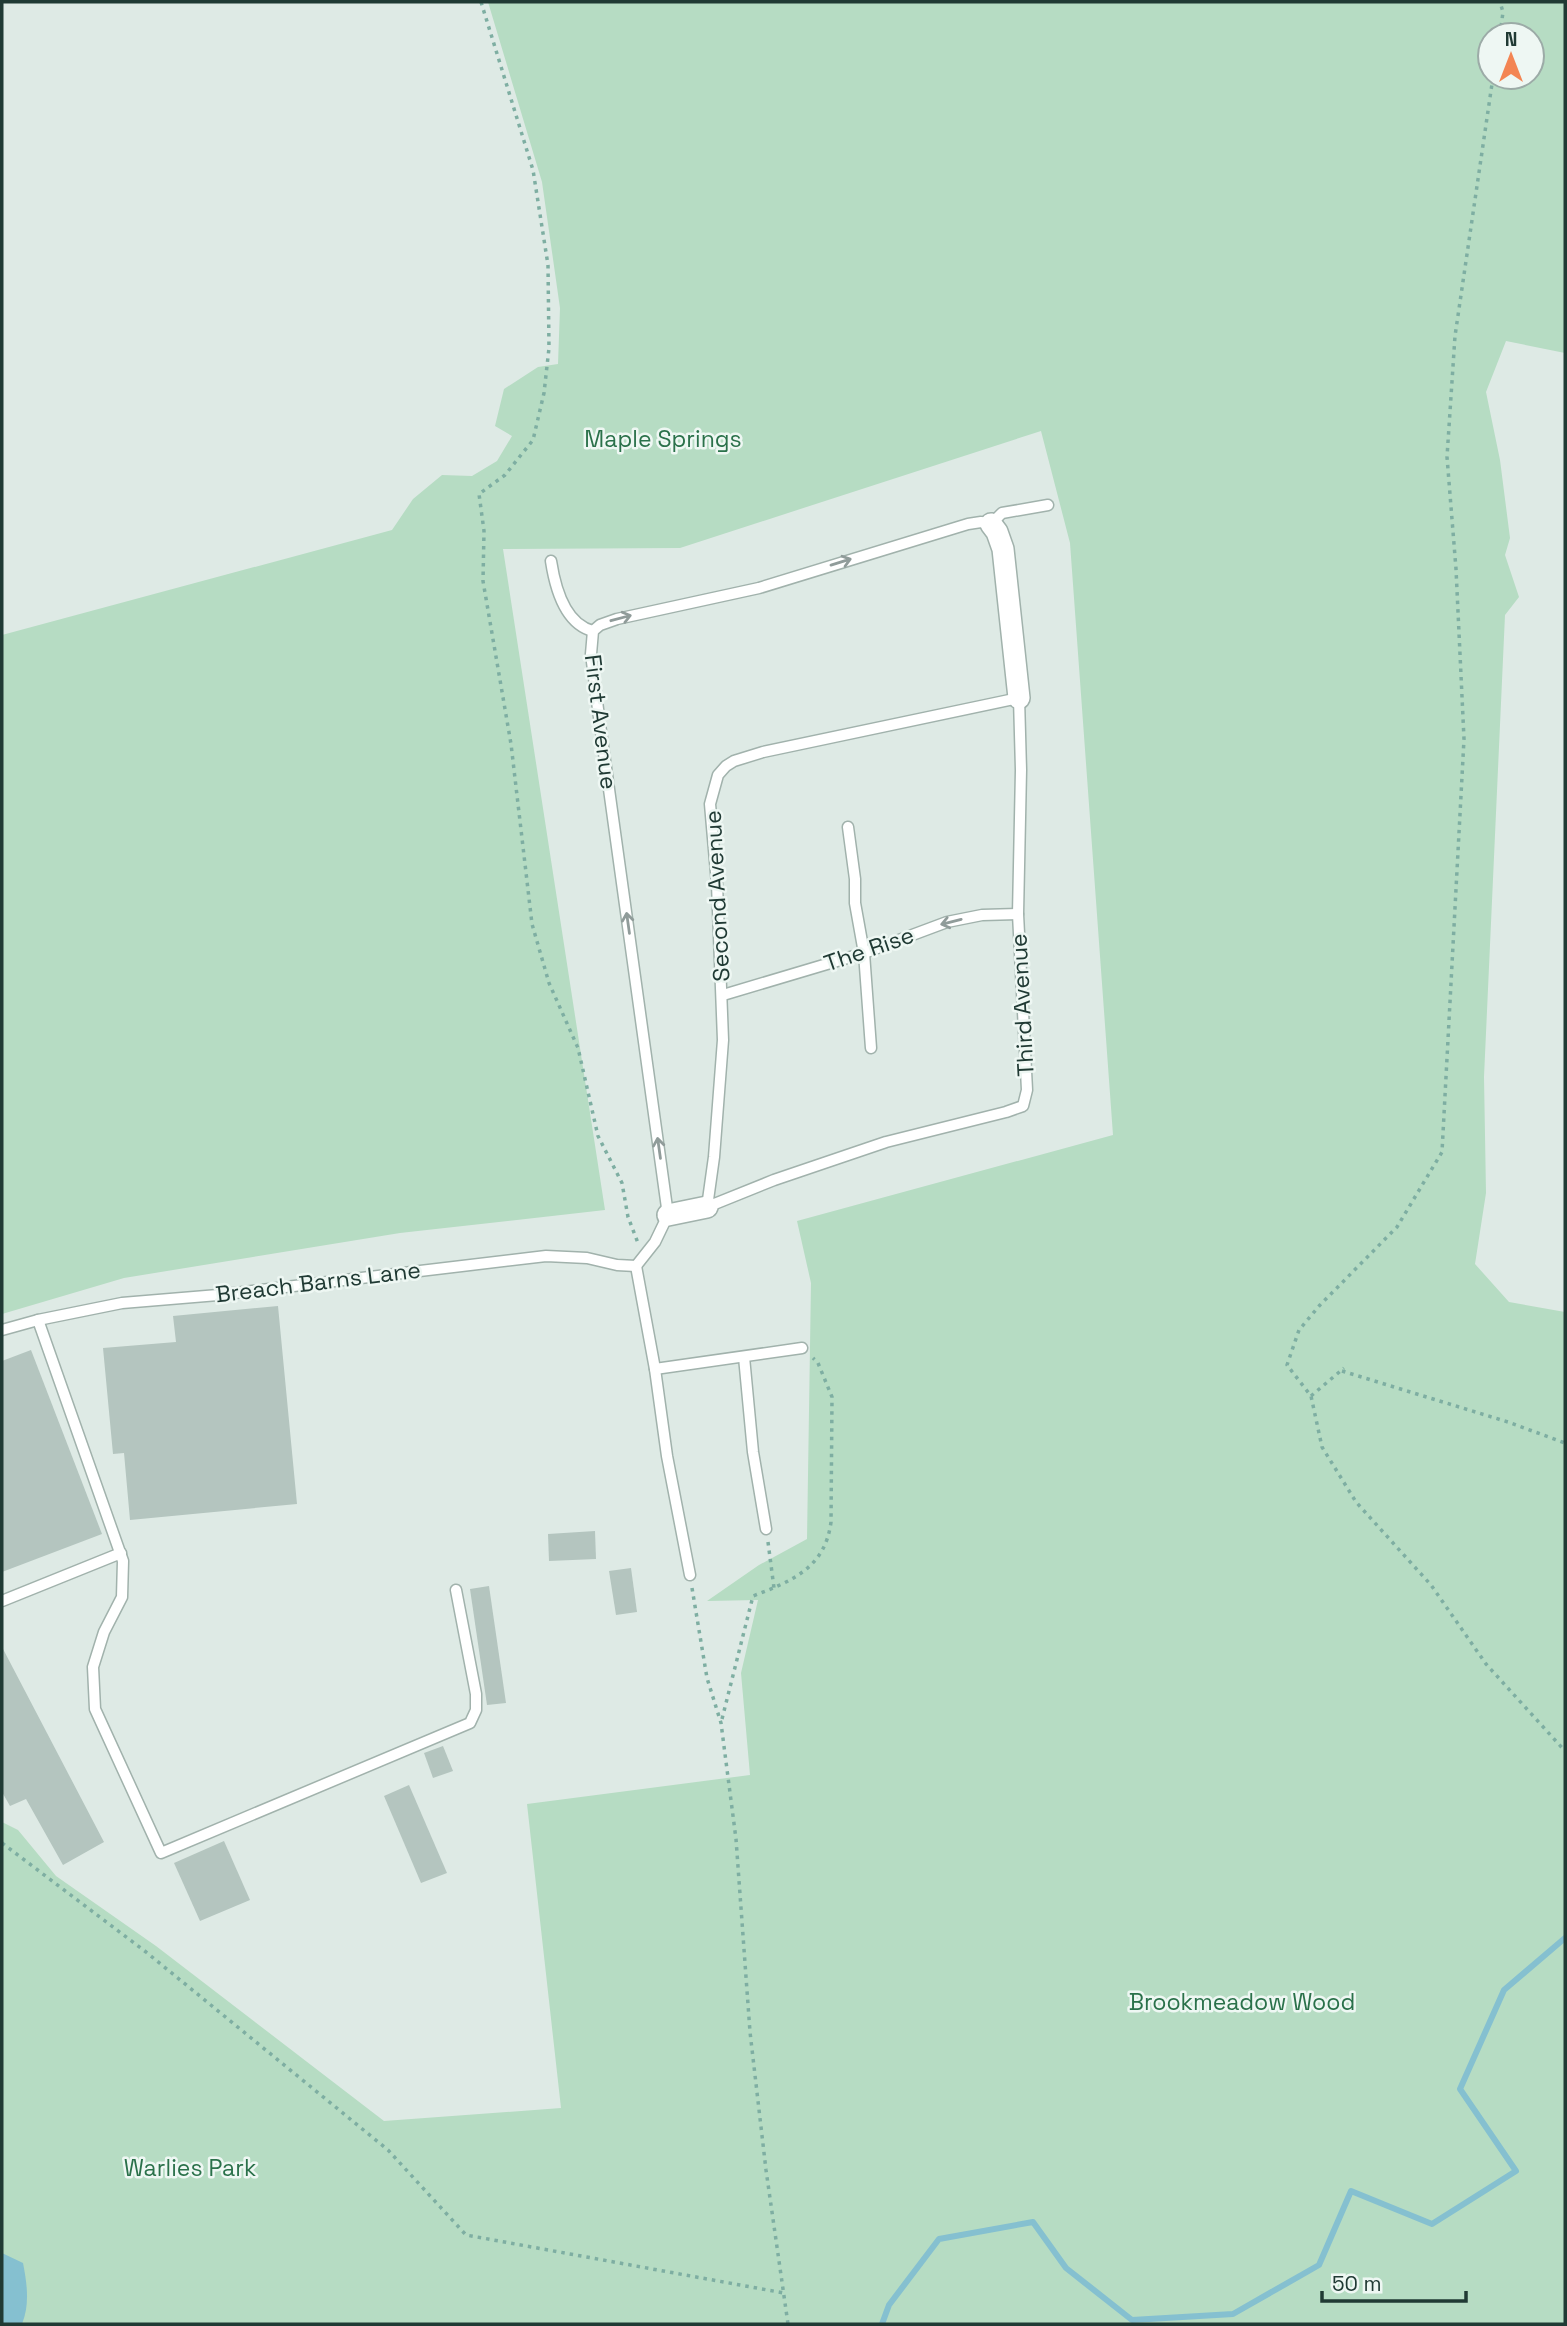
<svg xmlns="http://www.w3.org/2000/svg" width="1567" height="2326" font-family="'Space Grotesk',sans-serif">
<rect width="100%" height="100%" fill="#deeae5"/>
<path fill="#b6dcc3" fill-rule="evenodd" d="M488,2H1565V353L1506,341L1486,392L1500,460L1510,538L1505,555L1519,597L1505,615L1484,1077L1486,1193L1475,1264L1509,1302L1565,1312V2324H2V1822L18,1830L56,1876L156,1946L384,2121L561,2108L527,1804L750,1775L741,1673L758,1600L707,1601L759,1565L807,1539L811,1283L797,1221L1113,1135L1070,543L1041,431L680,548L503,549L605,1210L400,1233L124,1278L2,1314V635L392,530L413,499L442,475L472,476L497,461L512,436L495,426L504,389L538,367L558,364L560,308L542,182ZM1490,35H1532V77H1490Z"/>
<path fill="#85c0d0" d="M2,2253L23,2263C27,2284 30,2304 22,2324H2Z"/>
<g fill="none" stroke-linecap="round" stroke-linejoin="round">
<polyline stroke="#85c0d0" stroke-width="6" points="882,2324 889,2305 939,2239 1033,2222 1066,2268 1132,2320 1233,2314 1319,2265 1351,2191 1432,2224 1516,2171 1460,2089 1504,1990 1565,1938"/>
</g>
<g fill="#b4c5bf">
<polygon points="278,1306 297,1504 130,1520 124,1453 113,1454 103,1348 176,1342 173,1316"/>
<polygon points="31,1350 102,1534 2,1572 2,1361"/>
<polygon points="595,1531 596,1559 549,1561 548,1534"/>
<polygon points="631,1568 637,1612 616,1615 609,1571"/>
<polygon points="489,1586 506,1703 487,1705 470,1589"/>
<polygon points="2,1647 104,1842 63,1865 26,1799 10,1806 2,1792"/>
<polygon points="443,1746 453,1771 433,1778 424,1753"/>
<polygon points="409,1785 447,1873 421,1883 384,1796"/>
<polygon points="224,1841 250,1900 200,1921 174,1863"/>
</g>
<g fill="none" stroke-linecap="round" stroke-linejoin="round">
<g stroke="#a1b2ac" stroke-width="13">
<g id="service">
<path d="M551,561C555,587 565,624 593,631"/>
<polygon points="1019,698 1021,770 1018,914 1027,1090 1023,1106 1006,1112 886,1142 774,1180 707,1207 714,1157 723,1040 717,884 710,804 718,775 726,766 734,761 763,752"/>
<polyline points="848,827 855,879 855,903 864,953 871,1048"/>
<polyline points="723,995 864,953 947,922 982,915 1018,914"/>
<polyline points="636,1266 655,1242 668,1215 599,717 591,654 593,631 600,625 617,619 759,588 968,524 981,522 991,524 1002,513 1048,505"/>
<polyline points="636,1266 655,1369 667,1456 690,1575"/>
<polyline points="38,1320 123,1561 122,1597 104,1632 93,1667 95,1709 161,1853 470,1723 476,1710 476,1694 456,1590"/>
<polyline points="2,1330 38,1320 122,1303 218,1295 546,1256 587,1258 617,1265 636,1266"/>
<polyline points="744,1357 753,1452 766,1529"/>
<polyline points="655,1369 802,1348"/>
<polyline points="2,1601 121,1553"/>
</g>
</g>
<g stroke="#a1b2ac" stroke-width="24">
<g id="minor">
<polyline points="991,524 997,532 1003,549 1019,698"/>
<polyline points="668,1215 707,1207"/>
</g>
</g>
<g stroke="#7eaea2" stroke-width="3.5" stroke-dasharray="3.5 5" stroke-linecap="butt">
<polyline points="481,2 533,170 548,265 549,348 544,393 533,440 505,475 479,494 484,531 483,581 511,744 532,924 549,983 578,1048 598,1136 622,1183 628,1217 638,1243"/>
<polyline points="1500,35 1503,12 1500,2"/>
<polyline points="1493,77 1455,336 1447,457 1456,569 1464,739 1442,1152 1397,1227 1320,1305 1299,1330 1287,1365 1311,1396 1322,1447 1356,1502 1431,1585 1486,1664 1565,1751"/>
<polyline points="1342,1371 1508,1422 1565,1443"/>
<polyline points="1311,1396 1344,1368"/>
<polyline points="768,1542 774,1588"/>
<polyline points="692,1588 707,1678 721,1723 736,1839 750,2032 766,2170 788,2324"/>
<path d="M722,1719L753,1596C792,1581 825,1568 831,1522L832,1397L818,1363L813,1358"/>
<polyline points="2,1843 146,1952 388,2150 466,2235 784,2293"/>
</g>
<use href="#service" stroke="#fff" stroke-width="10"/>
<use href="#minor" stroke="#fff" stroke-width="21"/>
</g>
<defs><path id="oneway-shaft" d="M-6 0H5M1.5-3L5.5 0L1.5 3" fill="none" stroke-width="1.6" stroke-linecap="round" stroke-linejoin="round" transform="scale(1.75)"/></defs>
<g stroke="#909c9a">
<use href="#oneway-shaft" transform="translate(841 562) rotate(-17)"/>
<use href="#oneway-shaft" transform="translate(621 618) rotate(-15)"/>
<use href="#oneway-shaft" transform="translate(951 922) rotate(166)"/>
<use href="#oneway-shaft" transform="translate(628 923) rotate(-98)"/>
<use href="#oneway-shaft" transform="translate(659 1148) rotate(-98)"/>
</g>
<g text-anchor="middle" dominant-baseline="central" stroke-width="5" stroke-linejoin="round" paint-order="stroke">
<g font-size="23" fill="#2a714a" stroke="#eef7f3">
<text x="663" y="439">Maple Springs</text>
<text x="1242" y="2002">Brookmeadow Wood</text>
<text x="190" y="2168">Warlies Park</text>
</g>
<g font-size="23" fill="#203a34" stroke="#eef7f3">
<text transform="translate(601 722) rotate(83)">First Avenue</text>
<text transform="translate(717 896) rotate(-93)">Second Avenue</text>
<text transform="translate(869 949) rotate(-19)">The Rise</text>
<text transform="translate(1022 1005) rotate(-93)">Third Avenue</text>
<text transform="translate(318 1282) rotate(-7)">Breach Barns Lane</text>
</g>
</g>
<rect width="1567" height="2326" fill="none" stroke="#203a34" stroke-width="7"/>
<g transform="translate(1511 56)"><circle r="33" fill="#eef7f3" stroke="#9caba7" stroke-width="2"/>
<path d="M0-5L12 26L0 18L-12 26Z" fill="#f38553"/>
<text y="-10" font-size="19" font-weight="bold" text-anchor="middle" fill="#203a34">N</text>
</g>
<path d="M1322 2291v10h144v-10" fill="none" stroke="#203a34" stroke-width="3.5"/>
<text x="1332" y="2291" font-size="21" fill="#203a34" stroke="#eef7f3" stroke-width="5" paint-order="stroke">50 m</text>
</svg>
